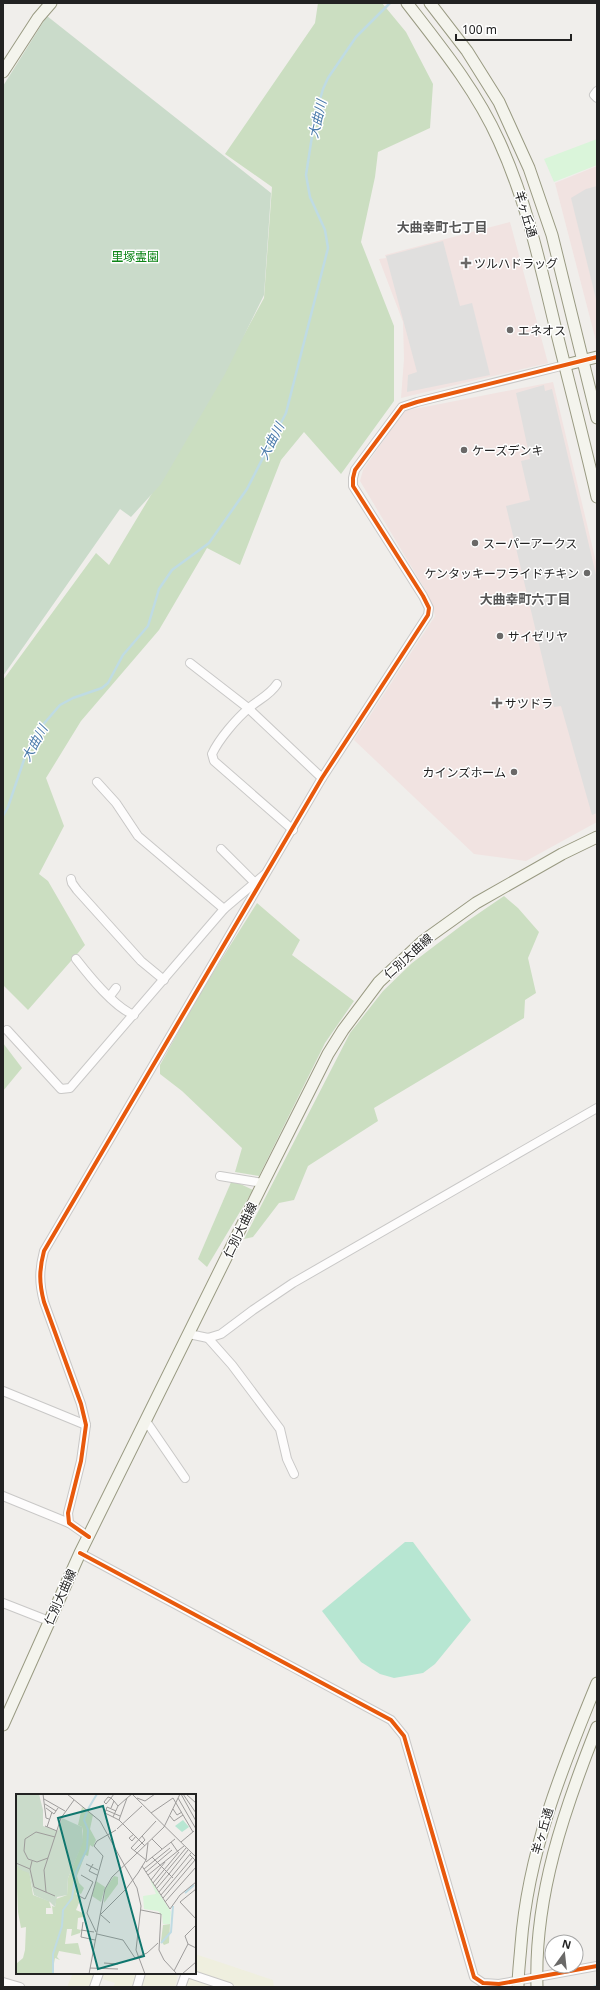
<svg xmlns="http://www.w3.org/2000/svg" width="600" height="1990" font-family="'Noto Sans','Noto Sans JP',sans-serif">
<rect width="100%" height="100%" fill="#f0eeeb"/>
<g fill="#f1e3e1">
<polygon points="597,166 597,345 555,183"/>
<polygon points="510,222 548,363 401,398 404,359 403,322 379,259 386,258 385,255"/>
<polygon points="553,382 597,566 597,822 526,861 474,854 354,740 435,616 429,596 360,481 363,470 404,411"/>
</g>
<g fill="#efefdf">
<polygon points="195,1954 273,1980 274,1987 240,1987 195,1973"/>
<polygon points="73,1973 94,1973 89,1987 67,1987"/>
<polygon points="101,1973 137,1973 132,1987 113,1987 115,1983 99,1978"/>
<polygon points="144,1973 171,1973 178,1975 175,1987 139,1987"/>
<polygon points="188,1978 216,1987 185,1987"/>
</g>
<g fill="#cbdec1">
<polygon points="318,3 382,3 406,32 433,84 430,128 378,152 375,177 361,242 394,326 394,401 341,474 304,432 281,460 240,565 207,548 159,630 81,721 46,778 64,826 39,874 48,881 85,945 28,1010 3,985 3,680 96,553 109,565 211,395 264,298 272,187 225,154 315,23"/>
<polygon points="504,896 518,908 539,932 528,958 536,993 525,1000 524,1018 374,1108 378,1121 308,1166 294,1200 279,1203 253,1237 244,1239 350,1033 383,991 412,963 466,922"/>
<polygon points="257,903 300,940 292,955 354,1001 325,1043 259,1176 235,1172 242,1148 182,1091 160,1074 160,1065 197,998"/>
<polygon points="3,1043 22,1068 3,1091"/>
<polygon points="232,1180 253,1190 207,1267 198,1259"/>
</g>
<polygon fill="#cadbca" points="47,16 271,193 264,295 225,374 161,484 131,517 120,509 3,676 3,86"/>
<polygon fill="#daf5da" points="597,139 597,165 554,182 544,159"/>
<polygon fill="#b7e6d2" points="405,1542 413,1542 471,1620 435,1664 423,1673 394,1678 380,1674 361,1662 322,1611"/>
<g fill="#e0dfde">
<polygon points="597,186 597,303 571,198 586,189"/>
<polygon points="443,241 460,306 472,303 490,375 407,392 408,375 417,372 386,256"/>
<polygon points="544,385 545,391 552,389 597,579 597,813 592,815 561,706 554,707 506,506 530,500 521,461 530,459 516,393"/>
</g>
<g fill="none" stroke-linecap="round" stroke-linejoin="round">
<g stroke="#bfdbe3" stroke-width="2.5">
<polyline points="3,816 8,807 26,754 41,727 60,705 73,698 102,688 108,683 123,655 148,626 159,589 172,570 209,543 247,489 286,413 328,248 325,230 310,197 306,175 315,117 323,89 328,78 356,37 390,3"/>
<polyline points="594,1987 597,1986"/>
</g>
<g stroke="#c9c8c7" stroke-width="10">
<g id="street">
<polyline points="597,91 594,95 597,98"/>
<polyline points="190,663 248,708 322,778"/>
<path d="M277,684C270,695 258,700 249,708C236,719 219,739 212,754L214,761L293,830"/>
<polyline points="97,782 116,803 138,836 224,909"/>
<polyline points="221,849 255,883"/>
<polyline points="71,879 72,883 77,890 141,961 164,980"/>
<path d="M76,959C90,977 114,1007 134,1015"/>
<polyline points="110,996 116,988"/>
<polyline points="7,1030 61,1089 70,1088 224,909 264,875"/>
<polyline points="220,1176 263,1183"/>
<polyline points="189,1334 208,1338 221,1334 253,1310 293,1283 597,1108"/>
<polyline points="208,1338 232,1365 280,1429 287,1459 294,1474"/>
<polyline points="3,1391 86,1425"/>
<polyline points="146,1421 185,1478"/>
<polyline points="3,1496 69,1523"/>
<path d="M89,1537L69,1523L68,1513L81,1461L86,1425L81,1404L44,1302C39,1283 39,1270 44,1251L322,778L428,615L429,608L423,596L353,486V478L355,470L402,407L417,402L565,365"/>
<polyline points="80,1553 391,1720 404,1736 474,1977 483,1983 499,1984 597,1966"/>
<polyline points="3,1603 49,1621"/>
<polyline points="187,1973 229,1987"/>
<polyline points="3,1982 20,1987"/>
<polyline points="94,1987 99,1973"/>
<polyline points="137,1987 141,1973"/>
<polyline points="181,1987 186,1973"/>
</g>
</g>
<g stroke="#999a82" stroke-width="13">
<g id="secondary">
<path d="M407,3C441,47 476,90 499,141C526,200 540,263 555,326C569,383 584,440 597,497"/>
<polyline points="430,3 467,51 499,102 529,168 552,235 597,418"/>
<polyline points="3,72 38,18 51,3"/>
<polyline points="565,365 597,357"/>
<polyline points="3,1725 80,1553 263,1183 328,1054 343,1030 379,982 423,941 476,903 562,854 597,837"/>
<path d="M518,1987C518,1973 520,1959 521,1945C528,1852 562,1768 597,1683"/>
<path d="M537,1987C534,1896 564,1810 597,1727"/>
</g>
</g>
<use href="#street" stroke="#fdfcfc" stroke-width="8"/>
<use href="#secondary" stroke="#f4f4ed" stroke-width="11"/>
<g stroke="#fff" stroke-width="6">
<g id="cycleway">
<path d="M89,1537L69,1523L68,1513L81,1461L86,1425L81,1404L44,1302C39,1283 39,1270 44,1251L322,778L428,615L429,608L423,596L353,486V478L355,470L402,407L417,402L597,357"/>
<polyline points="80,1553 391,1720 404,1736 474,1977 483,1983 499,1984 597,1966"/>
</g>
</g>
<use href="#cycleway" stroke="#e8590c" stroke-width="4"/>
</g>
<g fill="#6a6968" stroke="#fff" stroke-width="1.5">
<path d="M464 257h4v4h4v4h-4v4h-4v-4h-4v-4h4z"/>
<circle cx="510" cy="330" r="4"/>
<circle cx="464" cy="450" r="4"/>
<circle cx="475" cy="543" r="4"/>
<circle cx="587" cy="573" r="4"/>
<circle cx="500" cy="636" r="4"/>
<path d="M495 697h4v4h4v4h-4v4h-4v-4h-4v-4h4z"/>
<circle cx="514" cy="772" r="4"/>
</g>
<g text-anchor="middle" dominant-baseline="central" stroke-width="3" stroke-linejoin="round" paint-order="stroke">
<g font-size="12" fill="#222" stroke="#fff">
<text transform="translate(526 214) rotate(73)">羊ヶ丘通</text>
<text transform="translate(408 956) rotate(-42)">仁別大曲線</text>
<text transform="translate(240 1230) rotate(-64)">仁別大曲線</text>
<text transform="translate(60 1597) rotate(-66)">仁別大曲線</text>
<text transform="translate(542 1831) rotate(-74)">羊ヶ丘通</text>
</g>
<g font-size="12" fill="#0c8416" stroke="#fff">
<text x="135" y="256">里塚霊園</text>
</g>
<g font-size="12" fill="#222" stroke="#fff" text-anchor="start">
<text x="474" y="263">ツルハドラッグ</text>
<text x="518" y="330">エネオス</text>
<text x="472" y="450">ケーズデンキ</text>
<text x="483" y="543">スーパーアークス</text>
<text x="579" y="573" text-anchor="end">ケンタッキーフライドチキン</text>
<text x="508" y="636">サイゼリヤ</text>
<text x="505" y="703">サツドラ</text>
<text x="506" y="772" text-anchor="end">カインズホーム</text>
</g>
<g font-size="13" font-style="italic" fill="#4a7aab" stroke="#fff">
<text transform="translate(317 119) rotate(-77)">大曲川</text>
<text transform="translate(271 441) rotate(-63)">大曲川</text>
<text transform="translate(34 743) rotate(-61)">大曲川</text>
</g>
<g font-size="13" font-weight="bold" fill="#555" stroke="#fff">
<text x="442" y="227">大曲幸町七丁目</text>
<text x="525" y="599">大曲幸町六丁目</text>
</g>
</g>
<g transform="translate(16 1794)">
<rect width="180" height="180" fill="#f0eeeb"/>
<path d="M66,13L77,21L74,35L80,46L77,53L74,51L72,62L69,61L61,82L63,89L68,94L65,100L61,98L60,100L65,104L60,116L67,119V123L62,124L61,135L65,136L64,139L55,142L56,135H51L49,150L62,149L65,161L43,157L41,163L44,166L39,164L36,180H0V170L7,164L9,156L10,133L5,134L2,118L0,71L13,76L17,101L33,107L35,114H30V120H37L36,112L39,113L40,105L51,101L52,84L66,49L67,37L66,33L62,31ZM98,82L102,83V90L88,109L89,95ZM80,87L89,93L85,108L76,102ZM154,130L153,149L148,151L145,147L147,131Z" fill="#cbdec1"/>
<path d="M0,0H23L27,16V32L42,37L46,24L66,33L67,48L52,84L51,101L41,103L39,113L34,108L18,101L13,79L5,76L0,70Z" fill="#cadbca"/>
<path d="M133,83L155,118L154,130H147L146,121L142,117L128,115L127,102L140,100Z" fill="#daf5da"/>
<path d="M167,26L173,33L166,38L159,32Z" fill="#b7e6d2"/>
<path fill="none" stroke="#bfdbe3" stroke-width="2" d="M72,15L81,0M169,99L178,91M145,149L155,138L157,112M37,180V160L46,132L47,116L56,104L60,78L71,55L72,36L68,26L71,18"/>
<path fill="none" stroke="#9e9c9b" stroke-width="1" d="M27,0L30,24L33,25M51,0L84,27L121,94L125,112L120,156L129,180M116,0L180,63M165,0L180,27M167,0L180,19M170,0L180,9M121,4L129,7L139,0M162,4L180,35M28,5L49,17M98,7L95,4L92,3L88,8L90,10L95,4L98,0M29,10L40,17M30,14L38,20L42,14M95,14L98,7L102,12M157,15L161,21L166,18M90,16L104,22M100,17L91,13L89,19L103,26L129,52M135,19L157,4L177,38M154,22L158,27L167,21M97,23L102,12L111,4M103,26L111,4L116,0M29,32L41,37M31,33L36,18M101,35L126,12M118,40L113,44L116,47L120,42M136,45L146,55M155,48L162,58M165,48L178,37M118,57L129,46L126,42M118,62L148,33L164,0M136,63L157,84M32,64L21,68L12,65L8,57L9,45L20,38L39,43M130,66L115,54L140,27M16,67L14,75L18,93L39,102M130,68L159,45M0,69L14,75M70,70L82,76M77,70L73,77L81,81M126,72L154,115L164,101L180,88M128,75L154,54M130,78L156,56M150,78L170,54M153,80L172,56M65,81L77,88M132,81L168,52M135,86L149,68M137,89L163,58M139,92L150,78M141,94L153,80M180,95L164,108L180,125M30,98L28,76L45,24L58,6M143,98L175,59M145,101L177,63M63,102L69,105L77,88M147,104L179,66L174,61M149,108L180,73M125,116L145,120L143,156L148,166L161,180M84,121L110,95L122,79L130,66L132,49M85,121L94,129M67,128L65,143L79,146M180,131L169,142L172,150L180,154M65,136L78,138M80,138L71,119L87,62L78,52L81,47L100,36M81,140L107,146L119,164L131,159L142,149M88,169L102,170M74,174L102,175M158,177L172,150M73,180L89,95L96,83L118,62M166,180L180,168"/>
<path fill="#0f766e" fill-opacity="0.15" stroke="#0f766e" stroke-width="2" d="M87,12L128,162L82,175L42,24Z"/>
<rect width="180" height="180" fill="none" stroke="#222" stroke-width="2"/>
</g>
<rect width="600" height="1990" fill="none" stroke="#222222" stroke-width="8"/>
<g transform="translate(564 1954) rotate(15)"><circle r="19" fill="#ffffff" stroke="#a7a7a7"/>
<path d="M0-3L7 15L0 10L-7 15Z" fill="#6a6968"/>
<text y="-6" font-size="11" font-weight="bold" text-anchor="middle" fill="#222222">N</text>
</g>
<path d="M456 34v6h115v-6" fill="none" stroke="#222222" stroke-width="2"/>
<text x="462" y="34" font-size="12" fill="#222222" stroke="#ffffff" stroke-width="3" paint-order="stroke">100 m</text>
</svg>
